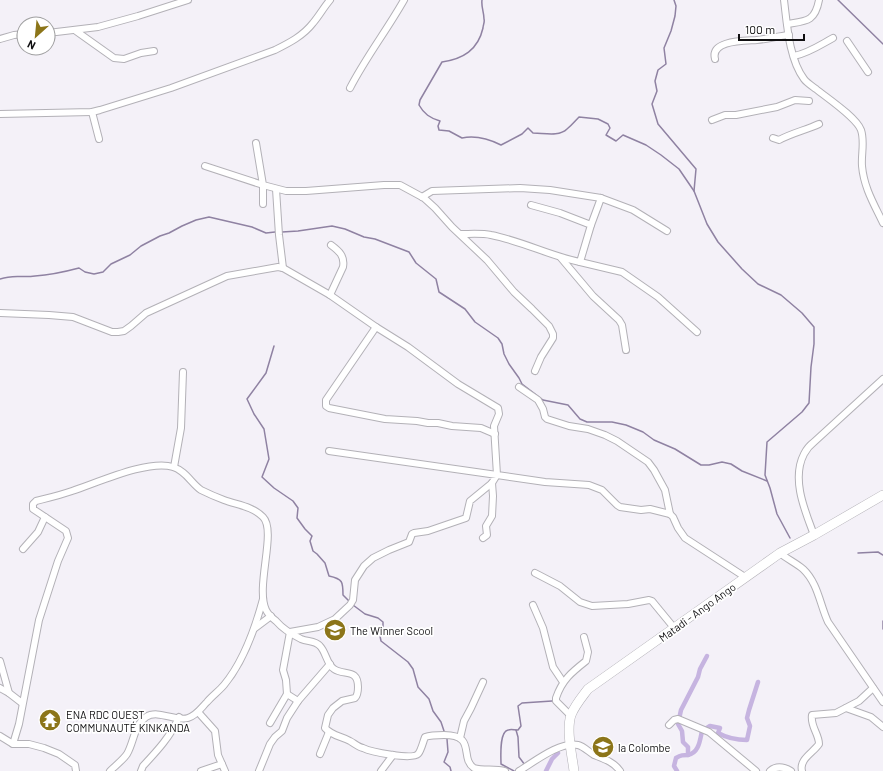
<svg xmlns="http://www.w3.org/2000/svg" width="883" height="771" font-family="Barlow,sans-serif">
<rect width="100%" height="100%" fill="#f4f1f8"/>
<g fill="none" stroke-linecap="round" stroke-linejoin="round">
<g stroke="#8f82a2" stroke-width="1.5">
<path d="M482,0C481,7 484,12 484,19C485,22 483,25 483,28C478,50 463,59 442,62L420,100L419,105C424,114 430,118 440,121L438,126L439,130L449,131L462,138C476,135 489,139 501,145L522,134L528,128L533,133C544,133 559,137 567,129C572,125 575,121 579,117L598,119L608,124L610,128L606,135L616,141L623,135L646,145L661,155L679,169L694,191L707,224L718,242L742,269L758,284L781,295L802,313L814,327V344L811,367L809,403L802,412L767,442L765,475L770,488L777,514L790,538"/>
<polyline points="674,0 676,6 675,16 671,31 664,48 666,64 658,70 655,81 657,91 652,104 658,124 696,169 694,191"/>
<polyline points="838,0 883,44"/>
<polyline points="282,232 298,231 332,226 345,229 364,237 375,239 409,252 416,263 436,279 439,292 465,309 475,322 498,338 502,344 504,354 509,364 519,378 522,384 543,400 568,405 580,419 587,422 612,422 626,425 643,432 654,440 675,449 701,465 709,465 722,462 731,464 742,471 767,481"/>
<path d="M0,279C14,274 21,278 35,276C50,275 64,272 79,268L85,272L94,274L103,272L111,264L130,255L141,246L160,236L169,233L182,226L196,220L209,217L252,227L266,233L275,232"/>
<path d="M274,346L266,373L247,399L254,414L264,429L269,459L262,477L274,488L293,501L298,508L297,518L305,529L312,536L310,541L313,551L317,554L325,563L329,576C343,579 343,582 343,595L350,602"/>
<polyline points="858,553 878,552 883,555"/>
<polyline points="353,605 365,614 378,618 383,622 383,633 380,636 381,641 408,662 413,669 418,687 429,699 433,711 441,722 444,731"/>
<polyline points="883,621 883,629"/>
<polyline points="516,730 518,737 519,757 525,765"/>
<polyline points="447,739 448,752 444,762 450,767 451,771"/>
<path d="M514,771L501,764C501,757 499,732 508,730C511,729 514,730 518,730L521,726L518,706L522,703L552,701"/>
</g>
<g stroke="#c6b4e0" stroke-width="4.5">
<polyline points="688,755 688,747 683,742 682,731 678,724 681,710 698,677 700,669 707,656"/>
<polyline points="546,771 552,759 558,753"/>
<path d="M677,771L674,766L676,758C681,755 683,755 688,755C699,753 700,740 702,731L710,726L720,728L718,733C727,738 736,740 747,740L750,726L747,718L749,710L758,682"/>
</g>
<g stroke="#b3b1b7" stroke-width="8">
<g id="minor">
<path d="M784,0C787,24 789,59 804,79C807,83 812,86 816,89C827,98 856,117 861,130C865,142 861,154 862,166C864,188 874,204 883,223"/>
<path d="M787,24C806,21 815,22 819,0"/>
<polyline points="76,31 114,58 124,59 141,53 154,51"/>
<polyline points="48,33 98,27 138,16 188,0"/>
<polyline points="0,39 14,35 24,34"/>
<polyline points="847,41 868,72"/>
<path d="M794,56C809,53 820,45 833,38"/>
<path d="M715,59C710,40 745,41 757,40C768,39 778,36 789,35"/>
<path d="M350,88C366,57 387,30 404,0"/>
<polyline points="92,112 99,139"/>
<path d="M0,114L92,112L100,110L171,88L275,50C289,43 303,36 313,23C319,16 324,7 330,0"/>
<polyline points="712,120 725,115 736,115 777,107 795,100 809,101"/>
<path d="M773,138L779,140C792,133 806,130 819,124"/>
<polyline points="256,143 263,185 286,191 306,191 384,185 400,185 424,198 435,208 452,227 487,260 514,292 532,309 549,326 553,334 553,338 541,357 535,371"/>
<polyline points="205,166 263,185 263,204"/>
<polyline points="276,189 279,235 283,268"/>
<polyline points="422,197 432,191 520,188 550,190 601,198 633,210 667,231"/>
<polyline points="591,225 601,198"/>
<path d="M461,234C470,234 482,233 491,235C522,241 550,256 580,262L591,225L560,213L531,205"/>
<polyline points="561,258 593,296 619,320 622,325 626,350"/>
<polyline points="580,262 622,272 658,297 697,332"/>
<path d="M330,295L343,267C345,256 339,251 331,245"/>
<polyline points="0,313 49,315 73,317 112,332 118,332 124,331 131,326 146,313 227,276 278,267 283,268 330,295 376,327 408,347 458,384 498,408 499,414 494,426 497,475 545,482 589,485 602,490 617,505 620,507 641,510 650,509 670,514 673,517 678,528 685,538 745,577"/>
<polyline points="376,327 326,400 326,406 329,408 385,419 417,421 428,423 438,423 452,426 481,428 495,434"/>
<polyline points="519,387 538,400 543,409 545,417 547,419 569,426 588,429 605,435 617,441 648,462 654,470 665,490 670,514"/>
<polyline points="174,467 181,428 183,372"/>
<path d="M814,535C805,511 791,479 804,454C806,450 810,445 814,442L883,379"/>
<polyline points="483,538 487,535 486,526 492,516 493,496 492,483"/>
<polyline points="23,549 38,532 45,517"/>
<path d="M780,553C787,559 796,563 803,569C818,583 820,605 828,622L883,702"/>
<polyline points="535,573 560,586 580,602 592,606 628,604 649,600 652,601 675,629"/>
<polyline points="533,605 543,628 553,667 563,682"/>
<polyline points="255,628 271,616"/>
<polyline points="0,661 9,693 22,703"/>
<polyline points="0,688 9,693"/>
<polyline points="298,701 287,694 286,680 283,670 290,632 318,627 335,619 350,605 353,600 355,580 364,566 373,558 389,550 409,542 412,534 414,533 428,531 466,518 470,501 492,483 497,475 329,451"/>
<polyline points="846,708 871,717 883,727"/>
<polyline points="198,712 215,731 218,755 225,771"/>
<path d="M571,716L556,701V698C562,680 572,672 586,661L588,652L584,637"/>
<polyline points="270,723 287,694"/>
<polyline points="669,725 674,720 678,719 709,732 756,771"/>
<polyline points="0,736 13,744 29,744 44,748 59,754 75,765 76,771"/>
<polyline points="460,738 464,721 471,708 483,682"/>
<path d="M13,744L19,724L39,620L58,561L68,538L66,531L33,509V504L36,501C48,498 61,495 72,491C97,483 149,459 173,467C186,471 191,483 201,490C209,494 216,497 224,500C237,505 252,506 263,517C277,531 255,587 266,610C268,614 272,618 276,621C282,628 293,635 301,639C308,642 315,640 320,646C326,652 327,665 334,669C344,676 358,668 358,687C358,691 358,695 355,698L342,701L333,708L328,715L325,728C332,736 341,736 350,741C354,743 358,747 363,748C371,752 412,760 418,754C421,751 423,742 425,737C431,735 437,735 444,735C477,735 459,758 474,768C483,771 495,768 505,771"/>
<polyline points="320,754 329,732"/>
<path d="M110,771C115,766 123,760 127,754C134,742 134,725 146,717C158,709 176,722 188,718C197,715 201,708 207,702C212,696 219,691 224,685C244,661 255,629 263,599"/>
<path d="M141,771L143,766C157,751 171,736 179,717"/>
<polyline points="201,771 222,764"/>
<polyline points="259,771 270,744 275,737 282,731 287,718 298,701 330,664"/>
<polyline points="381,771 393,755"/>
<path d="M519,771C534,762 560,741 578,745C583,746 589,752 594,755C604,759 614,762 620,771"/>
<path d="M770,771C777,765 784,767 791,771"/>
<path d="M802,771C799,759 813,753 819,744C819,734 810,726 812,715L836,713L859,701L873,688"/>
</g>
</g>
<g stroke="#b3b1b7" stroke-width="10">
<path id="highway" d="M574,771C572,755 566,730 571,715C575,705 582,697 588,689L780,553L814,535L883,495"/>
</g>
<use href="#minor" stroke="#fff" stroke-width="6"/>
<use href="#highway" stroke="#fff" stroke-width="9"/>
</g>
<defs>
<g id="school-disc" transform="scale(1.15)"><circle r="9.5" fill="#8c7519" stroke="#fff"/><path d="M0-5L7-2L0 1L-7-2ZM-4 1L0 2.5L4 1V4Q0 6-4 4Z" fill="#fff"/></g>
<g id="temple-disc" transform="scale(1.15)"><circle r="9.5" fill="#8c7519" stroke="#fff"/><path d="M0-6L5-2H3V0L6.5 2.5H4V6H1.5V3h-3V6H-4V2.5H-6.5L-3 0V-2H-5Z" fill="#fff"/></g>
</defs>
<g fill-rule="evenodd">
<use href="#school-disc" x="335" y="630"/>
<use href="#temple-disc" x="50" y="720"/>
<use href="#school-disc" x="603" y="747"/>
</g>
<g text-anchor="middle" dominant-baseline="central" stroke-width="3.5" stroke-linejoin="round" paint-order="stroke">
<g font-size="11" fill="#100f11" stroke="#fff">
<text transform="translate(697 612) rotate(-36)">Matadi - Ango Ango</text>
</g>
<g font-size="11" fill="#100f11" stroke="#fff" text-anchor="start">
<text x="350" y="630">The Winner Scool</text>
<text x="66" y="714">ENA RDC OUEST<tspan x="66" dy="13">COMMUNAUTÉ KINKANDA</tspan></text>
<text x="618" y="747">la Colombe</text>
</g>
</g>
<g transform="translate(36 36) rotate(207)"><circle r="19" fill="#ffffff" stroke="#9f9fa0"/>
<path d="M0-3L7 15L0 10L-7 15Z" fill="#8c7519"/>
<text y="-6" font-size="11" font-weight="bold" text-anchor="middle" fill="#100f11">N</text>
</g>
<path d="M739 34v6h65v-6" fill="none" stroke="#100f11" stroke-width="2"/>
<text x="745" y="34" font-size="12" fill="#100f11" stroke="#ffffff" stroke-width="3" paint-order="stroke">100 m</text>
</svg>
